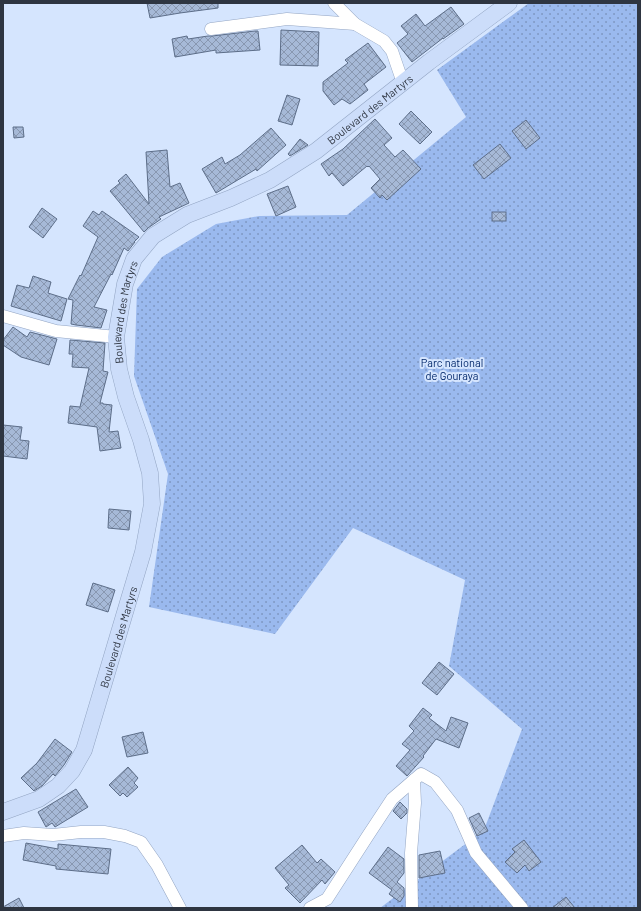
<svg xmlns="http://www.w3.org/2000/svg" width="641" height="911" font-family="Barlow,sans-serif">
<defs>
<pattern id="park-dots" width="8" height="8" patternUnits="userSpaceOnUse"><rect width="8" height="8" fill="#9ab9ee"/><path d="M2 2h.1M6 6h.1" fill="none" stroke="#7e97c2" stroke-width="1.8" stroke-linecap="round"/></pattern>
<pattern id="building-cross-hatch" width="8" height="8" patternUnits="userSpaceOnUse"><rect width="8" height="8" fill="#a6b9d7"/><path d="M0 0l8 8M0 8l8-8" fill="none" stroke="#8897b0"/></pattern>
</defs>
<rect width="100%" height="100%" fill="#d5e5fe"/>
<polygon fill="url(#park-dots)" points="529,3 638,3 638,908 380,908 484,830 522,729 449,666 465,580 353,528 275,634 149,607 168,474 134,376 137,289 162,257 216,224 259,216 347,215 466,117 437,70"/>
<g fill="url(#building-cross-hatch)" stroke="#5d6e89">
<polygon points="147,3 218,3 218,8 180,13 150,18"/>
<polygon points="451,7 464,24 443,39 443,38 412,62 397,43 408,34 401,26 416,14 425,26"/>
<polygon points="281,30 319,32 318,66 280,65"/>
<polygon points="255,31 258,31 260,50 216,53 216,50 175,57 172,39 187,36 188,39 208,36 212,36"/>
<polygon points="368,43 386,67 364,84 368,90 350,104 342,99 334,105 323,91 323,82 348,63 345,60"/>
<polygon points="287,95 300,99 292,125 278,121"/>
<polygon points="411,111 432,132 420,144 399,124"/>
<polygon points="375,119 392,138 384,145 395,157 403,150 421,169 387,200 382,195 380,198 371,188 380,179 369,166 368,167 367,166 343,186 332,173 329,176 321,164 343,149"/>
<polygon points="526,120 540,138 526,149 512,131"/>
<polygon points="13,127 23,127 24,137 14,138"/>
<polygon points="271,128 286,145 257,171 256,169 216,193 202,169 222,157 225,164 240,155"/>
<polygon points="300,139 308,145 290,156 288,154"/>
<polygon points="500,144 511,158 484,179 473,165"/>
<polygon points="167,150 170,187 180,183 189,203 159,217 161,219 148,228 144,232 110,191 120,183 118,181 126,174 149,204 146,152"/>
<polygon points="288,186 296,207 276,216 267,194"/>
<polygon points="42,208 57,219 43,238 29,227"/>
<polygon points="93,211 99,215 102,211 139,237 134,242 135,242 128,251 124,248 112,275 111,274 94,307 107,310 101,328 76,325 71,324 73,300 68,299 80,275 81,276 98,237 83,226"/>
<rect x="492" y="212" width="14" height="9"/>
<polygon points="33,276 51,282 48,293 67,299 61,321 11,306 17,285 29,288"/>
<polygon points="13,327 27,337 30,332 57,339 49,365 21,357 3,345 3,340"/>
<polygon points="70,340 105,343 103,371 108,372 100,403 103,403 103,404 112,405 109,432 118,431 121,448 100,451 97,427 68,423 70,406 80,407 89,368 72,367 73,354 69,354"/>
<polygon points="3,425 22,427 20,440 29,441 27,459 3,456"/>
<polygon points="109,509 131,511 129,530 108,528"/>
<polygon points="93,583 115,590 108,612 86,605"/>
<polygon points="439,662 454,674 437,695 422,683"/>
<polygon points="423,708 432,715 429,718 446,731 451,717 468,723 459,748 436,739 423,756 424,757 407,776 396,766 410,750 402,744 414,731 409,726"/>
<polygon points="143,732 148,753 127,757 122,737"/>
<polygon points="55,739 72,752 64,765 55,776 53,774 42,786 34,791 21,778 37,763"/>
<polygon points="128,767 138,778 134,783 138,787 127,797 123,793 120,796 109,785"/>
<polygon points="76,789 88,807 55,827 52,823 46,827 38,812"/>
<polygon points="400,802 407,809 407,813 401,819 393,811"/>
<polygon points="479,813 488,831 477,836 469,818"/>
<polygon points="524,840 541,862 529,871 525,865 517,873 505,862 515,852 512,849"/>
<polygon points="26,843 58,849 58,844 111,849 108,874 56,869 56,866 23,860"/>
<polygon points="302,845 317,863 321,859 335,872 325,884 322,880 300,903 285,888 289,885 275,868"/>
<polygon points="388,847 404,859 404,873 397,882 404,888 404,896 400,902 389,894 392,890 369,873"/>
<polygon points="440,851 445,873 419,878 419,855"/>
<polygon points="566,897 575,908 552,908"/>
<polygon points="19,898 24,908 3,908 3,907"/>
</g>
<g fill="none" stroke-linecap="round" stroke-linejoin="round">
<g stroke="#93a5c3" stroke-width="13">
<g id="street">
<polyline points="334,3 355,24 384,41 392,51 403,83"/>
<polyline points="211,29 287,19 355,24"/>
<polyline points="3,316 56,331 116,337 116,340"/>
<polyline points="3,836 24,833 53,835 81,832 104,832 125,836 141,842 157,865 180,908"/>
<polyline points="310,908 327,899 367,837 392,799 421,774 435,782 457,810 476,853 522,908"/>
<polyline points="412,908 411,853 415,803 414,780"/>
</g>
</g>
<g stroke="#93a5c3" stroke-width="17">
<g id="secondary">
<path id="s1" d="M3,812L39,799L58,786L72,771L84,750L143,552L152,504L150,473L141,440L126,397L119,369L116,337L125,284L134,259L153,236L187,215L231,198L270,180L316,151L429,62L509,3"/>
</g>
</g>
<use href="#street" stroke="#fff" stroke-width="12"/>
<use href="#secondary" stroke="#ccddfa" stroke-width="16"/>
</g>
<g text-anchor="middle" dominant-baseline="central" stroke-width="4" stroke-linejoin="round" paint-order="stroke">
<g font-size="11" fill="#2e3541" stroke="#d5e5fe">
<text stroke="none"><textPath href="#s1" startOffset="896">Boulevard des Martyrs</textPath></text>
<text stroke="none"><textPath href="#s1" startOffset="559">Boulevard des Martyrs</textPath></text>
<text stroke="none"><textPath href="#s1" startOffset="224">Boulevard des Martyrs</textPath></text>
</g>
<g font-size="11" fill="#002669" stroke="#d5e5fe">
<text x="452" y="362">Parc national<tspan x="452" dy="13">de Gouraya</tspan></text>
</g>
</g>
<rect width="641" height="911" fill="none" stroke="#2e3541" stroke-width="8"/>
</svg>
